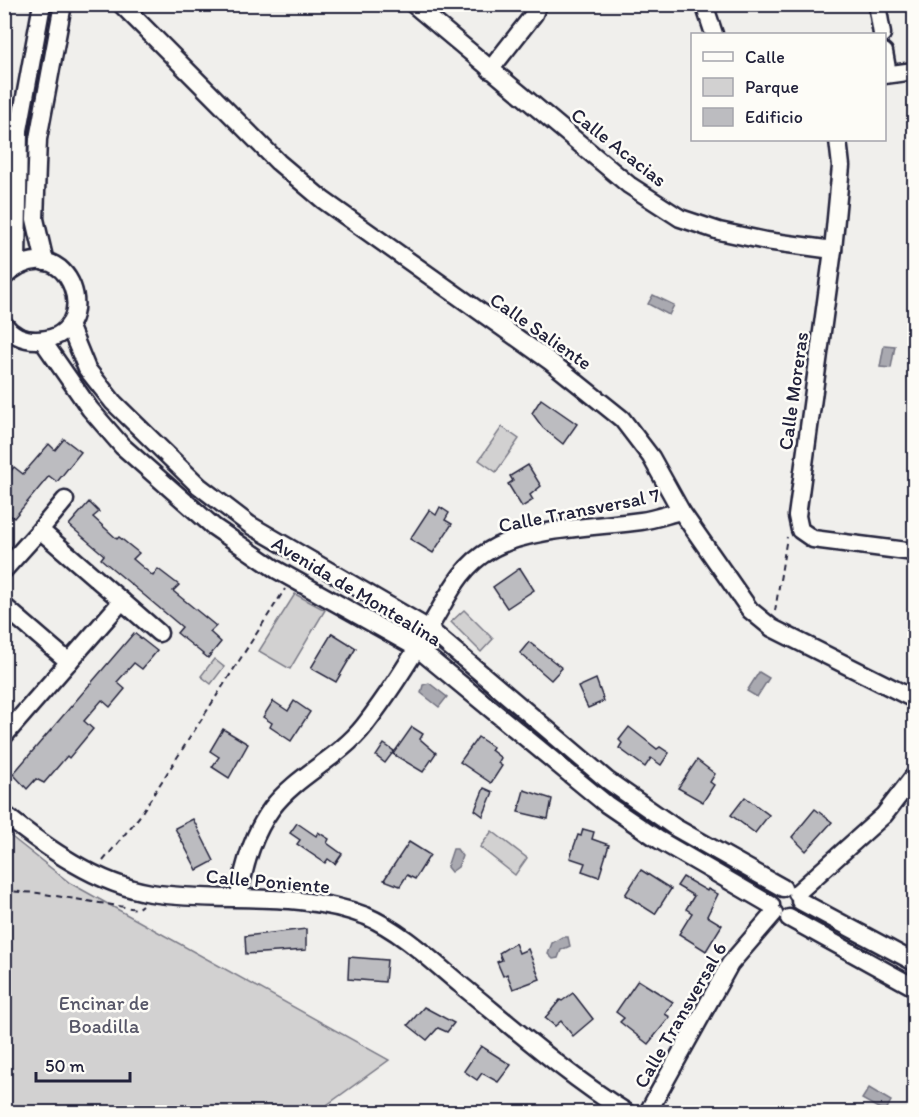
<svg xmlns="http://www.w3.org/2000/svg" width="919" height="1117" font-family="Itim,sans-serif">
<rect width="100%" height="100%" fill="#f0efec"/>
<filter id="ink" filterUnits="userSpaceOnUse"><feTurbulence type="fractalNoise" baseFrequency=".0167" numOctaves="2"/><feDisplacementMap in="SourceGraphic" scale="12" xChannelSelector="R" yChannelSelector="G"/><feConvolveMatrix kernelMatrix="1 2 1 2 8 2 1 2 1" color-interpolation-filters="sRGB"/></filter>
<g filter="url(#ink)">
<g fill="#d2d1d1" stroke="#7a7a86" stroke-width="1.5">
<polygon points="502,427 519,439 496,472 479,460"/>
<polygon points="295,594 325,610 290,669 259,651"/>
<polygon points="464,610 493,639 481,652 451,622"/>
<polygon points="214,659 224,667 211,684 201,676"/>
<polygon points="4,831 70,883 389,1060 317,1112 5,1112"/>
<polygon points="492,831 527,858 515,875 480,847"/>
</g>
<g fill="#a9a9b0" stroke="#737381" stroke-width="1.5">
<polygon points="653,295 674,305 669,315 648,304"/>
<polygon points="884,345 895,346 891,368 880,367"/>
<polygon points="759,672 769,678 757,697 747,691"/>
<polygon points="429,683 447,697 439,707 421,693 423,685"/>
<polygon points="453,849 457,849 462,856 458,867 451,872 447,867"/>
<polygon points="562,937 568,937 570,946 561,950 558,958 553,959 548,954 552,943"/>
<polygon points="869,1088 891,1101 885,1112 862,1099"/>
</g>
<g fill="#bcbcc0" stroke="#22223b" stroke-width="1.5">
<polygon points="541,399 577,424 563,444 543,428 532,413"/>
<polygon points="64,439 81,452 57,482 49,476 14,518 4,511 4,479 14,467 23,474 49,444 55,450"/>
<polygon points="528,465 541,486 530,495 533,500 522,507 508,484 513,481 510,476"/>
<polygon points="89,502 99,512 93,517 117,539 119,537 139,553 133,559 153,576 158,569 179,585 173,591 216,626 210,632 221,642 208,658 177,633 182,627 101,559 104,555 69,525"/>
<polygon points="440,507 449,513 445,520 452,524 433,553 410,539 429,510 436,515"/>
<polygon points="520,568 534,590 507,608 493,587"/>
<polygon points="134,633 157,651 142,669 134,663 117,682 125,689 110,707 102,700 84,721 93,729 69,758 67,756 44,783 36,779 27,789 13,774"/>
<polygon points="332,633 356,648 336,682 311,668"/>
<polygon points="529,642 562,668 551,680 520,653"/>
<polygon points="596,679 604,701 588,708 578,687"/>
<polygon points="273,701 288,711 294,701 310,712 291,741 270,727 272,723 263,717"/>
<polygon points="412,727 423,734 420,739 436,753 423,772 393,754"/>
<polygon points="629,727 657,749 660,747 669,753 661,765 651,758 645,767 619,748 622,743 619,740"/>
<polygon points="223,729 248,744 229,778 212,767 219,757 210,751"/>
<polygon points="478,737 493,747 491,750 501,758 498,763 502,766 491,783 460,762"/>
<polygon points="384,744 394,751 385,763 376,756"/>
<polygon points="697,760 715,774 710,782 714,785 703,802 678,788"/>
<polygon points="484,788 493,792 483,816 475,810"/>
<polygon points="524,790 552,799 548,819 518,812"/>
<polygon points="745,797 769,815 755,833 731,815"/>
<polygon points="815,809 832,822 806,851 792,837"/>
<polygon points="193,819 214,861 197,870 175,828"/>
<polygon points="297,823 316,836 318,832 329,839 327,843 342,854 335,864 328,859 325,863 297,844 300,840 290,833"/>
<polygon points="583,829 594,832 592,839 609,845 599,877 582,871 585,863 570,858 578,835 581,836"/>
<polygon points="409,842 430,855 415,879 407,875 400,886 384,880"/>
<polygon points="641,870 671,889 655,914 625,895"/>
<polygon points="683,877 707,891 708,889 718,894 707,916 722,925 706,951 679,934 692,913 686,909 694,896 677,886"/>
<polygon points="306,929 306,950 246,954 245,936"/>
<polygon points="515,943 519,953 528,949 540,979 513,989 507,974 503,976 497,962 502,960 499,953"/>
<polygon points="349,957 387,960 385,982 348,979"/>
<polygon points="638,980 673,1002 665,1014 670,1017 648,1044 620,1022 624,1018 616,1012"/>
<polygon points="573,993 593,1019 573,1036 561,1021 555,1026 545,1018 560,1000 562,1001"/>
<polygon points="424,1007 454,1023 447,1032 438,1028 427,1040 408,1025"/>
<polygon points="481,1046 511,1065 498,1082 482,1073 477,1080 464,1071"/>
</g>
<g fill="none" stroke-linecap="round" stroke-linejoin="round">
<g stroke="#22223b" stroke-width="21">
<g id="minor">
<polyline points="121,4 278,162 323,200 551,362 622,419 651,457 681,511 750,610 772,628 914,699"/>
<polyline points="413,4 629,185 680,218 719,231 766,241 833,250"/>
<polyline points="704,4 714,34"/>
<polyline points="877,4 882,34"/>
<polyline points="884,52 888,74"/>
<polyline points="490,70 534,14 538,4"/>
<polyline points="884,75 914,71"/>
<polyline points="838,140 841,166 833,250 797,516 800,530 813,539 914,552"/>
<polyline points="45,262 35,219 38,139 63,4"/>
<polyline points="17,266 19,130 42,4"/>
<path d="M4,277C70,218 109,340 36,340C23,340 11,334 4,324"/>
<polyline points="69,325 87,369 113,402 199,486 250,525 429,629 607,780 676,828 783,888"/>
<polyline points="42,340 90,409 122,446 214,527 277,570 417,648 606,804 659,840 771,905"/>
<polyline points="40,530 65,500"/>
<polyline points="4,570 40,530 159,633"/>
<polyline points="4,606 69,662"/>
<polyline points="4,736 122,601"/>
<path d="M4,814C46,848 97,884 151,893C222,904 296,889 366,916C401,931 432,961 461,985C515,1029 567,1075 626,1112"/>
<polyline points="797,893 884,815 914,776"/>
<path d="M239,896C244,864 253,834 272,808C297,775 338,759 364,726C388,695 409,662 429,628C447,599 459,567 490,550C526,528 599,527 641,521C655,519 668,514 681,511"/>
<polyline points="800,901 914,962"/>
<polyline points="789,918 914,987"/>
<polyline points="648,1112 730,964 774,913"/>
</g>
</g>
<g stroke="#22223b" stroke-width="2" stroke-dasharray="6 4.5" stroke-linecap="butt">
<polyline points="775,611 787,537"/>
<polyline points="103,861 139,817 285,589"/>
<polyline points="4,891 38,893 137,909 142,905"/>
</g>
<use href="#minor" stroke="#fdfcf7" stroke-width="16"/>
</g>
</g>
<g text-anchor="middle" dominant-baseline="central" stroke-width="5" stroke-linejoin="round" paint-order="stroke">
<g font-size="20" fill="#22223b" stroke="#fdfcf7">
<text transform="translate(619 147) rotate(38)">Calle Acacias</text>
<text transform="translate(541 331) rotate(35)">Calle Saliente</text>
<text transform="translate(793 391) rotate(-82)">Calle Moreras</text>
<text transform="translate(579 510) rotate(-11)">Calle Transversal 7</text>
<text transform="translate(357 591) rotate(31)">Avenida de Montealina</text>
<text transform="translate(268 881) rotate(5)">Calle Poniente</text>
<text transform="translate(680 1015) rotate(-60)">Calle Transversal 6</text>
</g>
<g font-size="20" fill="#575768" stroke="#fdfcf7">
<text x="104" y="1003">Encinar de<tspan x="104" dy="23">Boadilla</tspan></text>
</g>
</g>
<rect width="919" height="1117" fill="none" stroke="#fdfcf7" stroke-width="24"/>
<rect x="12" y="12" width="895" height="1093" fill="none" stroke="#22223b" stroke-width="2" filter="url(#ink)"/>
<rect x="691" y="33" width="195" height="108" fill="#fdfcf7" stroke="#a5a5ac" stroke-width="1.5"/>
<rect x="703" y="52" width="30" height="9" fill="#fdfcf7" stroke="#a5a5ac" stroke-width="1.5"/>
<text x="745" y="63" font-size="18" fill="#22223b">Calle</text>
<rect x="703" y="78" width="30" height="18" fill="#d2d1d1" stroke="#a5a5ac" stroke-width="1.5"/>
<text x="745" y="93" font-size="18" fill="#22223b">Parque</text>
<rect x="703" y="108" width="30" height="18" fill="#bcbcc0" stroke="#a5a5ac" stroke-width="1.5"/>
<text x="745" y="123" font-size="18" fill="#22223b">Edificio</text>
<path d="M36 1072v9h94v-9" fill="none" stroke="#22223b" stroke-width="3"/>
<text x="45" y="1072" font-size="18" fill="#22223b" stroke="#fdfcf7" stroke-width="4.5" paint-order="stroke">50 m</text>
</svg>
